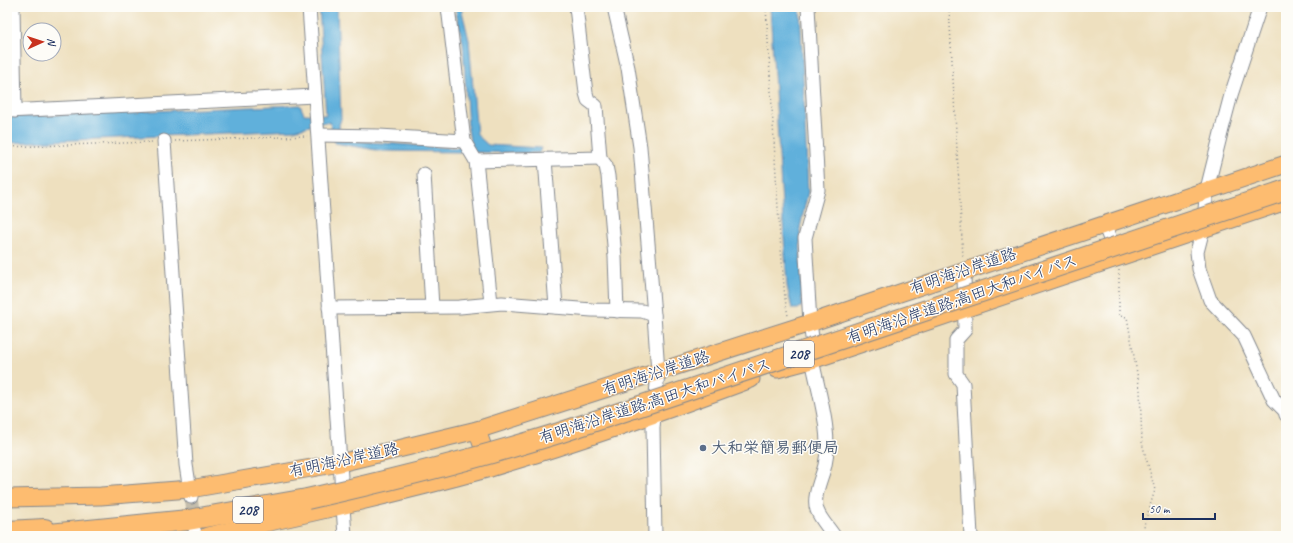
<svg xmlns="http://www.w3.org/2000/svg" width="1293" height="543" font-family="Caveat,'Klee One',sans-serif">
<rect width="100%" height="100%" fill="#fdfcf7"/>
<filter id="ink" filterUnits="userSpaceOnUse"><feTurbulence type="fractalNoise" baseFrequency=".025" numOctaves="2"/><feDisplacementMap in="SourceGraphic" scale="8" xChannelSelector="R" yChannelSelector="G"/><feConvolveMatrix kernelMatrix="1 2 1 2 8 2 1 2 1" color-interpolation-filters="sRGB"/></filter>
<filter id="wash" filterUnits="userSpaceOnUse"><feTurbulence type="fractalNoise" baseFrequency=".012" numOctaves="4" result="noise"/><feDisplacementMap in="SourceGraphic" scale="16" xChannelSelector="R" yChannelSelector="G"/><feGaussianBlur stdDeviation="0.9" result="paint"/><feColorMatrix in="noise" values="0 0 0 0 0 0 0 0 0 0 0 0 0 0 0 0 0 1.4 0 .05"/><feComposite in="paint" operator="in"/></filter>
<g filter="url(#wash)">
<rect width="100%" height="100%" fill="#eee0bf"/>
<g fill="#60b0db" stroke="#3e709c">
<polygon points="319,7 337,7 341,119 339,125 340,140 453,148 471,147 468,129 463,43 455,7 461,7 469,40 477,135 488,145 541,148 539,153 382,151 335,143 330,123 325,122 294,130 7,143 7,117 300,105 304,114 326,115"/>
<polygon points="770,7 800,7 808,192 800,228 802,306 798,309 792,309 787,286"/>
</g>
</g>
<g filter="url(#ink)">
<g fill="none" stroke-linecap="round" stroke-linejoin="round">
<polyline stroke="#c4bdac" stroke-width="13" stroke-dasharray="13 6" stroke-linecap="butt" points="191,497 195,526"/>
<g stroke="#84888e" stroke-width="15">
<g id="minor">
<polyline points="13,7 15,111"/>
<polyline points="309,7 345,536"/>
<polyline points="448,7 464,141 476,161 491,303"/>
<polyline points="614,7 628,68 640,147 654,315 658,372 653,428 655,536"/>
<path d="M808,7L818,190L805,238L810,323L815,359L813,364C819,394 832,435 825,465C822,478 812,497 817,510C820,519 829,528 834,536"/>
<polyline points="1260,7 1231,95 1222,129 1207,189 1203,229 1197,252 1199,269 1210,300 1244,336 1274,400 1285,411 1286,415"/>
<polyline points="7,111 315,96"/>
<polyline points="319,135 379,136 464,141"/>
<polyline points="164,141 186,465 191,497"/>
<polyline points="600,158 606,166 608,176 615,257 617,311"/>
<polyline points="545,159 556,307"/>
<polyline points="476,161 600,158 596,106 588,100 586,93 576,7"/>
<polyline points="424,174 432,307"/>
<polyline points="1104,224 1116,254"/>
<polyline points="964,271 965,330 956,340 956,374 963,384 971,536"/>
<polyline points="329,308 460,307 502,303 592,310 642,311 654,315"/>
<polyline points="195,532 196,536"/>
</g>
</g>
<g stroke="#84888e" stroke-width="19">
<g id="major">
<polyline points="777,369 815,359 1286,201"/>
<polyline points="477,430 490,468"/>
<polyline points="7,498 101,496 190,489 340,463 477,430 810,323 1286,164"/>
<path d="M207,536C302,515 396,494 490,468C578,442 665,411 751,379"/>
</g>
</g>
<g stroke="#84888e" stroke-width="22">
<g id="highway">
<polyline points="7,531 45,529"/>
<polyline points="30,536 188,520 307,499"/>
</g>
</g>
<g stroke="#84888e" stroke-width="1.5" stroke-dasharray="1 3" stroke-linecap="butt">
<polyline points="766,7 779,225 785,299 788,316"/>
<polyline points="949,7 963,257"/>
<polyline points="175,141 307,136"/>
<polyline points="7,147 153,142"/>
<polyline points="1119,270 1119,316 1127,317 1140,390 1142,443 1155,490 1144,525 1145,536"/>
</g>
<use href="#minor" stroke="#fff" stroke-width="13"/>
<use href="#major" stroke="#fdbc6f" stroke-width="17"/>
<use href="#highway" stroke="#fdbc6f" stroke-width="20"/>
<g stroke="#84888e" stroke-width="22" stroke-linecap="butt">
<path id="highway-bridge" d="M307,499C392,480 476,459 559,433L1286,190"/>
</g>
<use href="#highway-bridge" stroke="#fdbc6f" stroke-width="20"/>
</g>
</g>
<circle fill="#5c6f8a" stroke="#fdfcf7" stroke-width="1.5" cx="703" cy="448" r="4"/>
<g text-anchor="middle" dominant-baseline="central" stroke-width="3" stroke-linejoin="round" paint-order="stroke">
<g fill="#fdfcf7" stroke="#5f6c8c" stroke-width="1">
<rect x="784" y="341" width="30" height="26" rx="3"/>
<rect x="233" y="497" width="30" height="26" rx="3"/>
</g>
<g font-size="15" font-weight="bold" fill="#1b2f5e">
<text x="799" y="354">208</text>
<text x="248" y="510">208</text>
</g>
<g font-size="16" fill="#1b2f5e" stroke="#fdfcf7">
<text transform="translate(963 271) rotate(-19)">有明海沿岸道路</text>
<text transform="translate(962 299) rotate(-19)">有明海沿岸道路;高田大和バイパス</text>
<text transform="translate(656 373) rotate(-18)">有明海沿岸道路</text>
<text transform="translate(655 401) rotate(-18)">有明海沿岸道路;高田大和バイパス</text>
<text transform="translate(344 460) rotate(-12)">有明海沿岸道路</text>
</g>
<g font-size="16" font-weight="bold" fill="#4e5e75" stroke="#fdfcf7" text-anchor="start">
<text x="711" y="448">大和栄簡易郵便局</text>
</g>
</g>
<rect width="1293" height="543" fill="none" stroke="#fdfcf7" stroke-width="24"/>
<g transform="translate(42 42) rotate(87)"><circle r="19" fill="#fdfcf7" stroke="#a3aaba"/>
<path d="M0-3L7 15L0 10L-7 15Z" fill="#c8321e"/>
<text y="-6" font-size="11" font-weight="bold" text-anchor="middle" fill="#1b2f5e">N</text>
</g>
<path d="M1143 513v6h72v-6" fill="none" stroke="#1b2f5e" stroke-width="2"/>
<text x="1149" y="513" font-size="12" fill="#1b2f5e" stroke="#fdfcf7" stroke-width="3" paint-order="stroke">50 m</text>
</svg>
